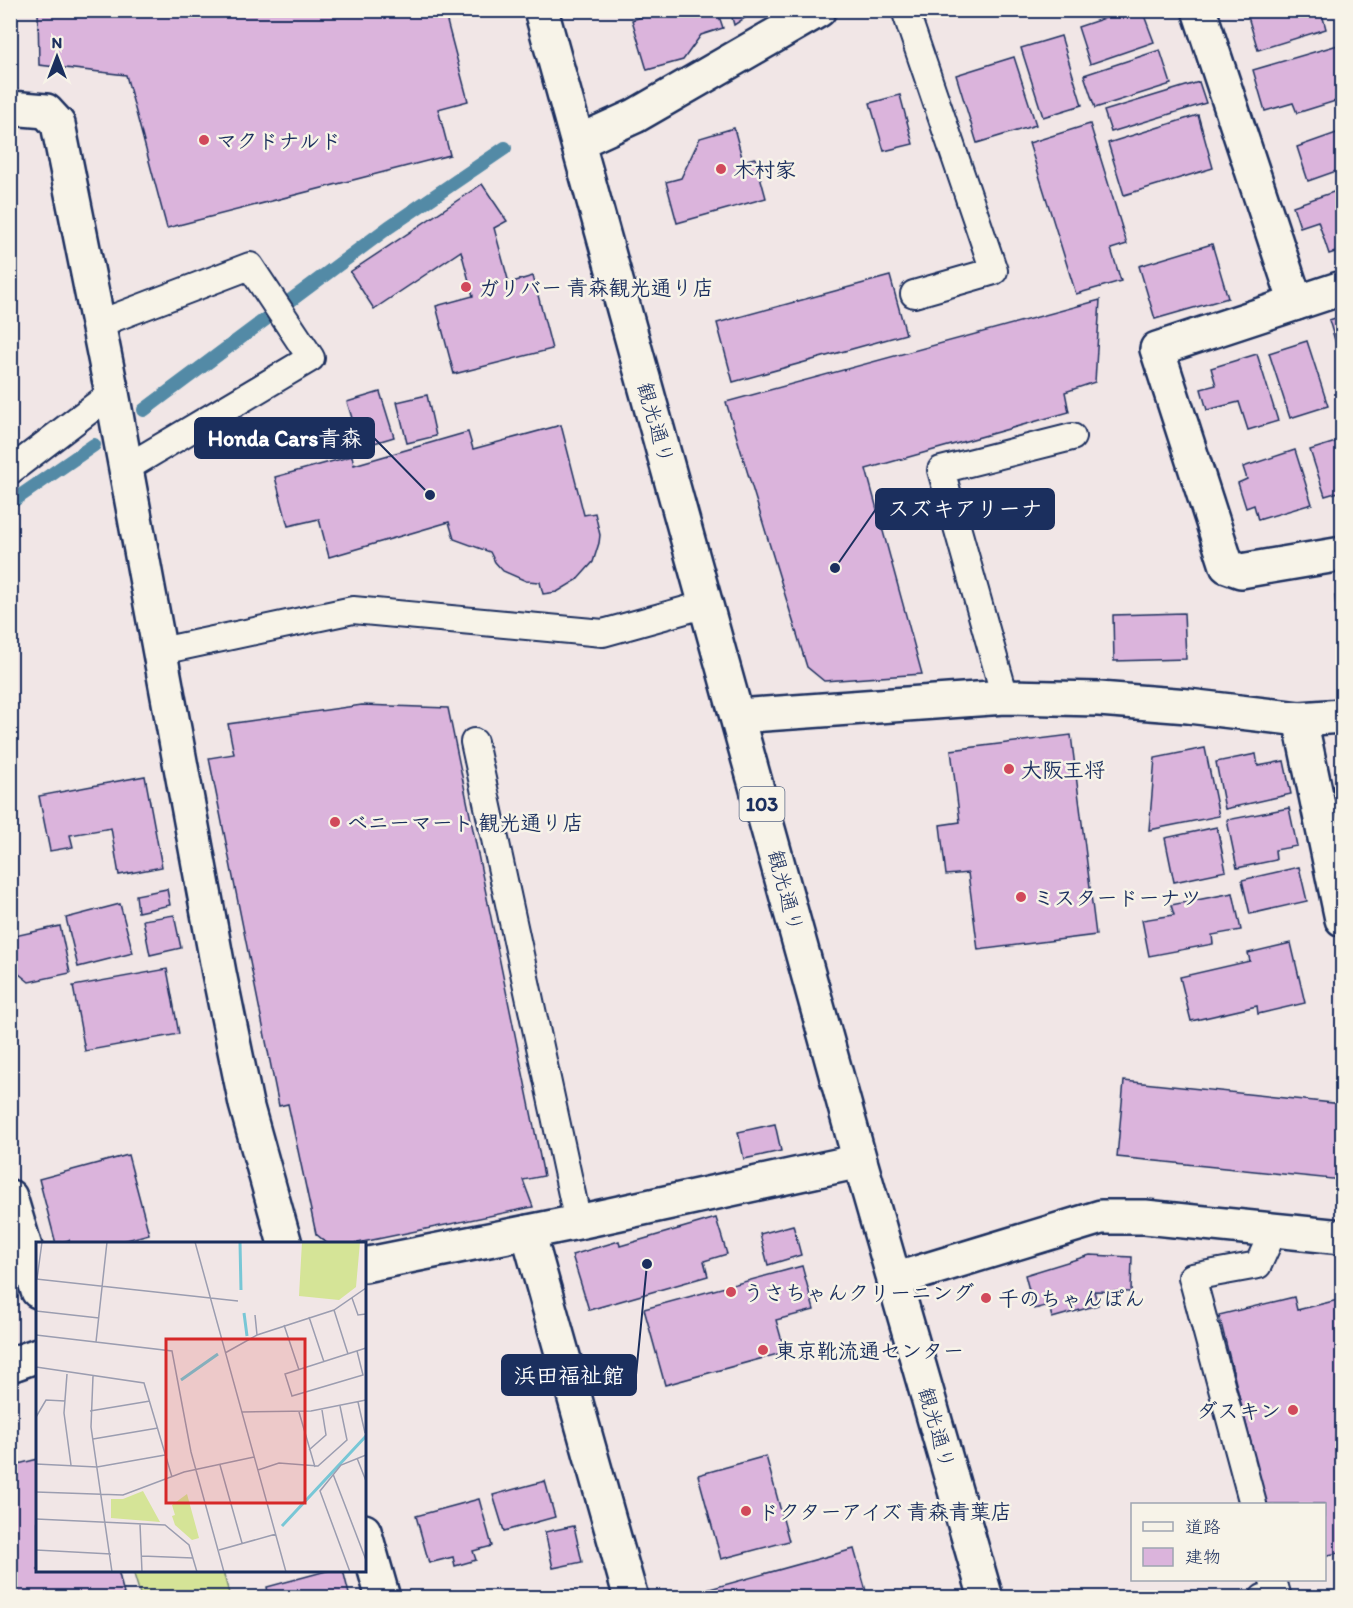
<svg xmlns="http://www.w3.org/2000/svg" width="1353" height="1608" font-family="Itim,'Klee One',sans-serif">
<rect width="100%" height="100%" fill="#f1e6e6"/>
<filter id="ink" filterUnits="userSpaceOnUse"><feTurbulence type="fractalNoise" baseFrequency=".0167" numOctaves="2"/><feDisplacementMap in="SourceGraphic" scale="12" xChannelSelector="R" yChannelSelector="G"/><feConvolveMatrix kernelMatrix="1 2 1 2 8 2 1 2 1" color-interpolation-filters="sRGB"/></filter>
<g filter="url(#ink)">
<polygon fill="#d5e497" stroke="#788a7a" stroke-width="1.5" points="133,1571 223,1571 230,1597 141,1597"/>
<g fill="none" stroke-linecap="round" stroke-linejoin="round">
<g stroke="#538aa6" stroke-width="14">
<polyline points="144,410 389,227 505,148"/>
<polyline points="10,503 94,445"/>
</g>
</g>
<g fill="#dbb4dc" stroke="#1b2f5e" stroke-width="1.5">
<polygon points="38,10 444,10 468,101 438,109 450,155 167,228 126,75 39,65"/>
<polygon points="662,10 717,10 723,28 701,35 683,60 647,70 632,20"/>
<polygon points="730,10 757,10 734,25"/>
<polygon points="1129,10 1142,10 1154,42 1090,64 1078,27"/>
<polygon points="1246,10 1321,10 1326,29 1258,50"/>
<polygon points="1061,36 1082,105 1043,117 1021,48"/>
<polygon points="1338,45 1342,61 1342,99 1297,113 1293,103 1265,111 1253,70"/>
<polygon points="1160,50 1171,84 1095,108 1084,75"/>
<polygon points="1014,57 1036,125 977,143 956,75"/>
<polygon points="1199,82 1206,103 1111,132 1104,111"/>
<polygon points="900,95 913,144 884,151 870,103"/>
<polygon points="1198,115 1213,168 1124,195 1108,143"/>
<polygon points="1090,124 1127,244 1111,249 1121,281 1076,294 1029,143"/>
<polygon points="734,128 743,161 755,158 766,198 677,223 666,182 681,178 700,138"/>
<polygon points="1342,131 1342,169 1308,181 1297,147"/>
<polygon points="482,184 507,221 494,228 509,283 533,276 552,349 454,374 436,306 473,296 461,251 374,309 350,272"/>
<polygon points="1342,189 1342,250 1329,254 1318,221 1300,227 1293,206"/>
<polygon points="1212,244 1228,298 1155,319 1139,266"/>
<polygon points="890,276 906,334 733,382 717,323"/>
<polygon points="1100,300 1095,382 1065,392 1069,412 866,469 922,674 824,681 807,667 726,402"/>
<polygon points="1342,316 1342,364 1329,320"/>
<polygon points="1307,341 1328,406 1290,418 1269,353"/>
<polygon points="1257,354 1278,421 1248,430 1239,402 1207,410 1201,389 1216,385 1211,368"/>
<polygon points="380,392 394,437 361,447 347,402"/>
<polygon points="427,395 436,436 407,443 397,402"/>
<polygon points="561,425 584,515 595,513 600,535 599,543 593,562 577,580 557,592 543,594 540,582 526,581 503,571 495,562 490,552 454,539 449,522 329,557 319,519 288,526 275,477 352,456 354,465 468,432 473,449"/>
<polygon points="1342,440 1342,491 1325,496 1310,450"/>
<polygon points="1295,450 1312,504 1258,520 1254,505 1246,508 1238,483 1247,479 1243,467"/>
<polygon points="1342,595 1342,673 1335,596"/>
<polygon points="1184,613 1186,659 1114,661 1113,615"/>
<polygon points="362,705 448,708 544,1176 523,1180 533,1207 353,1244 328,1244 316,1234 288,1104 279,1106 209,758 234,754 228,724"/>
<polygon points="1071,735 1096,935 978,950 968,873 946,875 940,825 960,822 951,750"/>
<polygon points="1205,748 1219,816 1149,830 1155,758"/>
<polygon points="1256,754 1258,766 1284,761 1291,794 1225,809 1216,762"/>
<polygon points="145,776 162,867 119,875 111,828 70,835 73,847 50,851 39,796"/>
<polygon points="1289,808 1297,846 1275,850 1276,860 1237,868 1227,820"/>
<polygon points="1217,827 1226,871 1174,882 1165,838"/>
<polygon points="1299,867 1307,901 1250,914 1242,880"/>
<polygon points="167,889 170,905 138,912 136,895"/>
<polygon points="1233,893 1241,930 1212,935 1213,944 1149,956 1142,920 1174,915 1171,905"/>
<polygon points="120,904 133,953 78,967 66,918"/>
<polygon points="174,915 181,948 150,955 143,920"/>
<polygon points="60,926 70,973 29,982 13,969 10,959 10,937"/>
<polygon points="1291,943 1305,1003 1258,1014 1257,1006 1191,1021 1180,977 1250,961 1248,953"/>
<polygon points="167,969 179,1034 85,1051 73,986"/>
<polygon points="1124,1081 1342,1104 1342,1180 1117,1157"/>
<polygon points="775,1124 781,1151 744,1159 738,1132"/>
<polygon points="128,1155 149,1234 112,1244 70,1244 69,1240 56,1244 39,1179"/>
<polygon points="716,1218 727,1254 704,1261 708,1276 589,1310 572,1255 619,1241 620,1246"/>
<polygon points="793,1225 801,1255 768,1265 760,1234"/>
<polygon points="1090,1255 1132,1257 1131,1292 1094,1291 1098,1305 1052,1318 1049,1305 1034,1309 1025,1275"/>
<polygon points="802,1266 814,1310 776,1320 785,1352 665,1385 644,1309"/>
<polygon points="1294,1297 1297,1310 1342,1299 1342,1552 1324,1556 1324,1504 1266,1504 1219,1315"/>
<polygon points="766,1456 789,1541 721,1559 698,1475"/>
<polygon points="38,1459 38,1570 118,1570 124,1594 113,1598 10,1598 10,1466"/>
<polygon points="545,1481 555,1517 504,1531 493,1495"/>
<polygon points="479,1499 492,1546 473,1551 476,1560 455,1566 453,1557 429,1563 416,1516"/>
<polygon points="574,1526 582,1562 553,1568 545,1532"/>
<polygon points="854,1549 868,1598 696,1598 695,1593"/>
<polygon points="330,1570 343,1570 350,1598 269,1598 267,1587"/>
</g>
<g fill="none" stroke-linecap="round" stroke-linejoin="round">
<g stroke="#1b2f5e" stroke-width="30">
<g id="lane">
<polyline points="905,10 994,271 914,294"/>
<polyline points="98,324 250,266 311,358 126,468"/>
<polyline points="10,471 112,393"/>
<polyline points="161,651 353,610 603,633 707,604"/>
<polyline points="1005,697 941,470 1072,437"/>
<polyline points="474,742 578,1222"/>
<polyline points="1253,1504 1192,1277 1258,1265 1274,1230"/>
<polyline points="1263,1598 1277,1594 1273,1580"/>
</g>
</g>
<g stroke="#1b2f5e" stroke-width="38">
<g id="street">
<polyline points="1199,10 1296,303"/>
<polyline points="10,108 46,111 58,124 112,393 219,973 246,1104 285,1244"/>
<polyline points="578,142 635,116 819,10"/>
<polyline points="1342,288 1157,349 1227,566 1241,571 1342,554"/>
<polyline points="738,716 1005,697 1099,699 1188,706 1300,719 1342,716"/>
<polyline points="1300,719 1342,919"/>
<polyline points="10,1197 38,1291"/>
<polyline points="528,1232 631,1598"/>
<polyline points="364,1265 578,1222 860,1161"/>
<polyline points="894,1280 1101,1217 1145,1217 1342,1237"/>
<polyline points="10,1365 38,1355"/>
<polyline points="364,1531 383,1598"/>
</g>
</g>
<g stroke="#1b2f5e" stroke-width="38">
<polyline id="highway" points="541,10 860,1161 986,1598"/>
</g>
<use href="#lane" stroke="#f7f3e8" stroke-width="26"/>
<use href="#street" stroke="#f7f3e8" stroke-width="33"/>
<use href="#highway" stroke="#f7f3e8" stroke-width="33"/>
</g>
</g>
<g fill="#d1495b" stroke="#f7f3e8" stroke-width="2">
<circle cx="204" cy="140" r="6"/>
<circle cx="721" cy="169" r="6"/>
<circle cx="466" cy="287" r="6"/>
<circle cx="1009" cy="769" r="6"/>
<circle cx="335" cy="822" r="6"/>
<circle cx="1021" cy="897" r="6"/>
<circle cx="731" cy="1292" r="6"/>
<circle cx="986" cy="1298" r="6"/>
<circle cx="763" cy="1350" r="6"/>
<circle cx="1293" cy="1410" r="6"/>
<circle cx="746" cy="1511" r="6"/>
</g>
<g text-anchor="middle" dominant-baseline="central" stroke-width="5" stroke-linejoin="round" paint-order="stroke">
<rect fill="#f7f3e8" stroke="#5d6a87" stroke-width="1.5" x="739.5" y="787" width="45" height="34" rx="4.5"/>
<g font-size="20" font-weight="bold" fill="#1b2f5e">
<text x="762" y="804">103</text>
</g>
<g font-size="21" font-weight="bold" fill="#1b2f5e" stroke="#f7f3e8" text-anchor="start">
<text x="216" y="140">マクドナルド</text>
<text x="733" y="169">木村家</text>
<text x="478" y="287">ガリバー 青森観光通り店</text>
<text x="1021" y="769">大阪王将</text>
<text x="347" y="822">ベニーマート 観光通り店</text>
<text x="1033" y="897">ミスタードーナツ</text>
<text x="743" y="1292">うさちゃんクリーニング</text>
<text x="998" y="1298">千のちゃんぽん</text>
<text x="775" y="1350">東京靴流通センター</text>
<text x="1281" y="1410" text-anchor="end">ダスキン</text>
<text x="758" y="1511">ドクターアイズ 青森青葉店</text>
</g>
<g font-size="21" fill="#1b2f5e" stroke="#f7f3e8">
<text transform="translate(656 423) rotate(74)">観光通り</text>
<text transform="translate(786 891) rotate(75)">観光通り</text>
<text transform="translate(937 1428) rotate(74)">観光通り</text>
</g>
</g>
<g transform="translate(36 1242)">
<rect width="330" height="330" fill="#f1e6e6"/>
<path d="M266,0H324L320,45L303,58L263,54ZM107,249L124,280L75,276V257H87ZM151,252L163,296L156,298L139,283L136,274L139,273L136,263Z" fill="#d5e497"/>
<path fill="none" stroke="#78c7d6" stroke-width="3" d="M204,0L205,48M208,71L211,94M145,138L182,112M246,284L330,194"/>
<path fill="none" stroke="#9b9db0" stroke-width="1.5" d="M159,0L250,330M0,37L202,59M1,37L6,0M316,56L322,73L330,72M298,68L312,112M0,69L63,76M219,73L221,93M273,75L288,120M248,83L263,128M0,93L136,109L155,210L188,330M60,100L71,0M321,109L327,133L256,154L249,132L330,106M189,111L221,93L298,68L330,46M0,125L108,141L136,235M31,132L28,171L35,223M57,134L55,185L76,330M322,160L329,191M54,169L114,159M206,170L275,169L330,158M263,170L279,225M0,175L10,158L29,159M57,197L122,186M273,208L290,193L286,168M321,216L330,239M0,222L61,225L129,213M184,223L206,301M222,228L243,221L282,224L311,198L304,164M297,232L330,318M0,250L87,253L148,230L218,215M0,277L129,283L153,303L161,330M104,282L106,330M0,308L75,312M183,308L240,292M106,314L157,316M314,330L284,249L305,223L330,213"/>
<path fill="#d62828" fill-opacity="0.15" stroke="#d62828" stroke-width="3" d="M130,97H269V261H130Z"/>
<rect width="330" height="330" fill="none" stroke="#1b2f5e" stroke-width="3"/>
</g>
<path fill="none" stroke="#1b2f5e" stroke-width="2" d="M430 495L374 438M835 568L876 509M647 1264L636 1375"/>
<g fill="#1b2f5e" stroke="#f7f3e8" stroke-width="2">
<circle cx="430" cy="495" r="6"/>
<circle cx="835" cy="568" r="6"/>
<circle cx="647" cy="1264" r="6"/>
</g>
<g fill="#1b2f5e" stroke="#1b2f5e" stroke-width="2">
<rect x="195" y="418" width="179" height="40" rx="6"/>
<rect x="876" y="489" width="178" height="40" rx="6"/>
<rect x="502" y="1355" width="134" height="40" rx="6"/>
</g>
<g font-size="22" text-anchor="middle" font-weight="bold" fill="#fff">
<text x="285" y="446">Honda Cars青森</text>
<text x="965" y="516">スズキアリーナ</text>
<text x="569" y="1383">浜田福祉館</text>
</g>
<rect width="1353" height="1608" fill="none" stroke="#f7f3e8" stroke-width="36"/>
<rect x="18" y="18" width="1317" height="1572" fill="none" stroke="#1b2f5e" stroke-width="2" filter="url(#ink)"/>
<rect x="1131" y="1503" width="195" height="78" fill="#f7f3e8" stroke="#9fa5b1" stroke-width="1.5"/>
<rect x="1143" y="1522" width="30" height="9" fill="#f7f3e8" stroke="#9fa5b1" stroke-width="1.5"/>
<text x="1185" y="1533" font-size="18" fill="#1b2f5e">道路</text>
<rect x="1143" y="1548" width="30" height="18" fill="#dbb4dc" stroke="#9fa5b1" stroke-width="1.5"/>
<text x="1185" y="1563" font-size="18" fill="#1b2f5e">建物</text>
<g transform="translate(57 57)" stroke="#f7f3e8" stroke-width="4.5" paint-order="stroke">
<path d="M0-4.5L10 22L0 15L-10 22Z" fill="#1b2f5e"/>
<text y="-9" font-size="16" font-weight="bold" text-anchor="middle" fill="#1b2f5e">N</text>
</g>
</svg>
